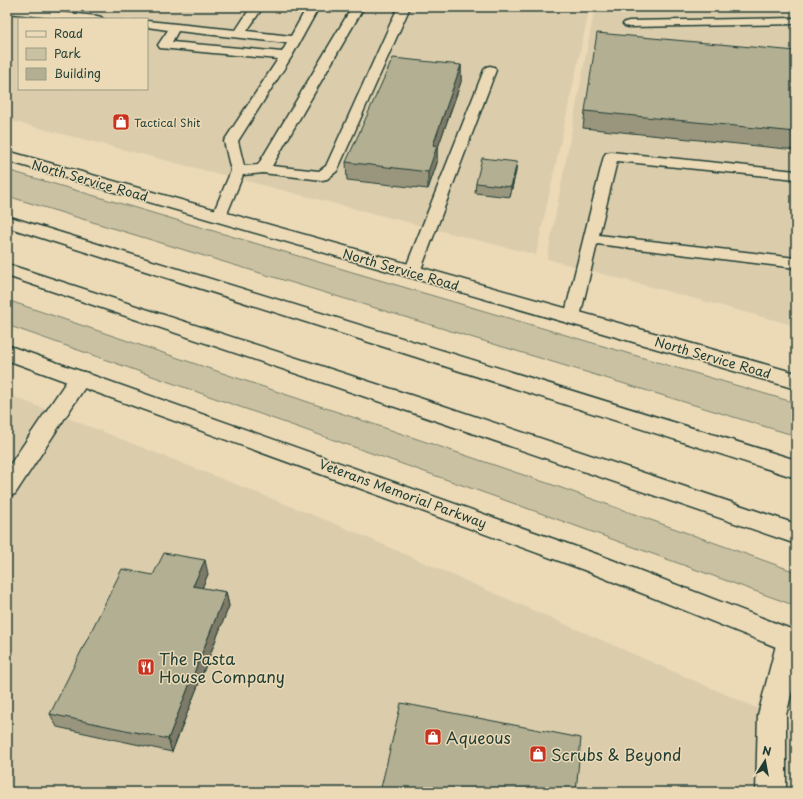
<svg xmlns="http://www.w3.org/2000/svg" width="803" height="799" font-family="'Playpen Sans',sans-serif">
<rect width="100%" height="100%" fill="#ecdab7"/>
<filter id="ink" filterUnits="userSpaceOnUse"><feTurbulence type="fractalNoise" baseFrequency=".025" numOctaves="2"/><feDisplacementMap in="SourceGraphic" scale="8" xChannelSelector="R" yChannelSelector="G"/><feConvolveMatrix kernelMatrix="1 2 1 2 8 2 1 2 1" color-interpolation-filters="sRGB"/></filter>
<g filter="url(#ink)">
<g fill="#dbcdac" fill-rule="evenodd">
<path d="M7,7H590L536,255L7,120ZM19,19H147V89H19Z"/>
<polygon points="595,7 796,7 796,326 547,259"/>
<polygon points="7,394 336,524 796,725 796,792 7,792"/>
</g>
<g fill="#cac1a2" stroke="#747f6b">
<polygon points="7,170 796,403 796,436 7,196"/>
<polygon points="7,300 556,486 796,572 796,606 496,497 7,325"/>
</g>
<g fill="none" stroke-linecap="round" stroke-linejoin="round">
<g stroke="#1f3d34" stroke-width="3">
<g id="service">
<polygon points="7,7 97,16 101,17 103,19 63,19 7,13"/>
<path d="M251,7H263L247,31L291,36L307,7H319L292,56L238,141L244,166L258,165L352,7H364L272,166L319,171L326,166L398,7H410L337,171L327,179L322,180L263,173L243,175L226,216L224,219L219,220L214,219L212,216L231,171L224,141L278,59L160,48L158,45L168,30L147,27V21L236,30ZM178,31L287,43L282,52L172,42Z"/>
<polygon points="796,18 796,24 629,27 625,26 623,24 625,22 629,21"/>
<polygon points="490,66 494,67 496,70 420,272 418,275 412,277 406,275 404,272 484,70 486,67"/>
<polygon points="611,152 796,171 796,179 617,161 599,235 796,258 796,268 597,244 580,317 578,321 572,322 566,321 564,317 604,156 606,153"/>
</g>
</g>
<g stroke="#1f3d34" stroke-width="3">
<polygon id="minor" points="791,629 796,631 796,676 786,715 786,792 756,792 758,715 777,641 781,633"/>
</g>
<g stroke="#1f3d34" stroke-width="3">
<g id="tertiary">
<polygon points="7,151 796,373 796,389 7,161"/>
<polygon points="80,371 88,373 91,378 15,494 7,497 7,469 72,373"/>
</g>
</g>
<g stroke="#1f3d34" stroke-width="3">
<polygon id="secondary" points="7,345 602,556 796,631 796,655 584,570 7,360"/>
</g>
<g stroke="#1f3d34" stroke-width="3">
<g id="motorway">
<polygon points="7,216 796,460 796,478 7,227"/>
<polygon points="7,264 441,405 796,524 796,544 425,417 7,276"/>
</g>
</g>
<use href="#service" fill="#ecdab7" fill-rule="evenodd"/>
<use href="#minor" fill="#ecdab7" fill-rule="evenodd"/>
<use href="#tertiary" fill="#ecdab7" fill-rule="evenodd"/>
<use href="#secondary" fill="#ecdab7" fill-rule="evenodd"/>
<use href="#motorway" fill="#ecdab7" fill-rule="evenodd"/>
</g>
<g fill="#9a967e" stroke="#1f3d34">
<polygon points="796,51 796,150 583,128 585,111"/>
<polygon points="461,65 461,82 437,150 437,163 428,189 347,180 346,162"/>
<polygon points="516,171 510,197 475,193 476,183"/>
<polygon points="208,574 202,588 226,592 229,606 172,752 57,727 50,714 153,575"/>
</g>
<g fill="#7d7a67" stroke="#1f3d34">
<polygon points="461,65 461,82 437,150 437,163 428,189 428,172 433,145"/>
<polygon points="517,162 516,171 510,197 511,187"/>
<polygon points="205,560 208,574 197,600 193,586"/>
<polygon points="226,592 229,606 172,752 168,739"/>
</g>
<g fill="#b3af93" stroke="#1f3d34">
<polygon points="597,33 796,51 796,132 585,111"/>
<polygon points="393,58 461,65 433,145 437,146 428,172 346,162"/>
<polygon points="482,158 517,162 511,187 476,183"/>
<polygon points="164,553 205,560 193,586 226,592 168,739 50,714 122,569 153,575"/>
<polygon points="401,703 581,738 576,792 380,792"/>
</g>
</g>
<defs>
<g id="shop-square" transform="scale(0.9)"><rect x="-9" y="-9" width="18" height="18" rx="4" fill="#c8321e" stroke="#ecdab7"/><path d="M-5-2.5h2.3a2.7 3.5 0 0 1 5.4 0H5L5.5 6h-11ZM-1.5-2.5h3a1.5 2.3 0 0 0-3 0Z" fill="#fff"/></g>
<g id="restaurant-square" transform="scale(0.9)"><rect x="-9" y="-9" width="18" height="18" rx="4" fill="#c8321e" stroke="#ecdab7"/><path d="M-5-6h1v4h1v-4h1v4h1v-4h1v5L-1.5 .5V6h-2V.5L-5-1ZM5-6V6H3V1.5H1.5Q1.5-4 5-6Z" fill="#fff"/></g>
</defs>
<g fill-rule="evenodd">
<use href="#shop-square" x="121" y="122"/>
<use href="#restaurant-square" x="146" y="667"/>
<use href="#shop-square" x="433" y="737"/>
<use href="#shop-square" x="538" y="754"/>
</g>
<g text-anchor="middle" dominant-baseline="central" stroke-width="3" stroke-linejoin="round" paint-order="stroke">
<g font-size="11" fill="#1f3d34" stroke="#ecdab7" text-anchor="start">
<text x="134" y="122">Tactical Shit</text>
</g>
<g font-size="13" fill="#1f3d34" stroke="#ecdab7">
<text transform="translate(90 180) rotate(16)">North Service Road</text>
<text transform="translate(401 269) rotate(16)">North Service Road</text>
<text transform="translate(713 357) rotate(16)">North Service Road</text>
<text transform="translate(403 493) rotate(20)">Veterans Memorial Parkway</text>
</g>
<g font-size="16" fill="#1f3d34" stroke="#ecdab7" text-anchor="start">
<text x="159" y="658">The Pasta<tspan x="159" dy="18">House Company</tspan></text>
<text x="446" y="737">Aqueous</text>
<text x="551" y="754">Scrubs &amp; Beyond</text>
</g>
</g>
<rect width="803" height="799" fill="none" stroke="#ecdab7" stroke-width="24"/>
<rect x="12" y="12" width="779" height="775" fill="none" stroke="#1f3d34" stroke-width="1.5" filter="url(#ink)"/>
<rect x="18" y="18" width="130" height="72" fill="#ecdab7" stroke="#9a9b83"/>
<rect x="26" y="31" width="20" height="6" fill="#ecdab7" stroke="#9a9b83"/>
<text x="54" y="38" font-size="12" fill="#1f3d34">Road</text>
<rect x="26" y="48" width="20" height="12" fill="#cac1a2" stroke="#9a9b83"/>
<text x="54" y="58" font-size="12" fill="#1f3d34">Park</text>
<rect x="26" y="68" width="20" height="12" fill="#b3af93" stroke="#9a9b83"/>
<text x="54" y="78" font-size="12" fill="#1f3d34">Building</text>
<g transform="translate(765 761) rotate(11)" stroke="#ecdab7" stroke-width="3" paint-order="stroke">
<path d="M0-3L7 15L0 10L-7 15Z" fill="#1f3d34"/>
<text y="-6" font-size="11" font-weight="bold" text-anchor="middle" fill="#1f3d34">N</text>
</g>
</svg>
